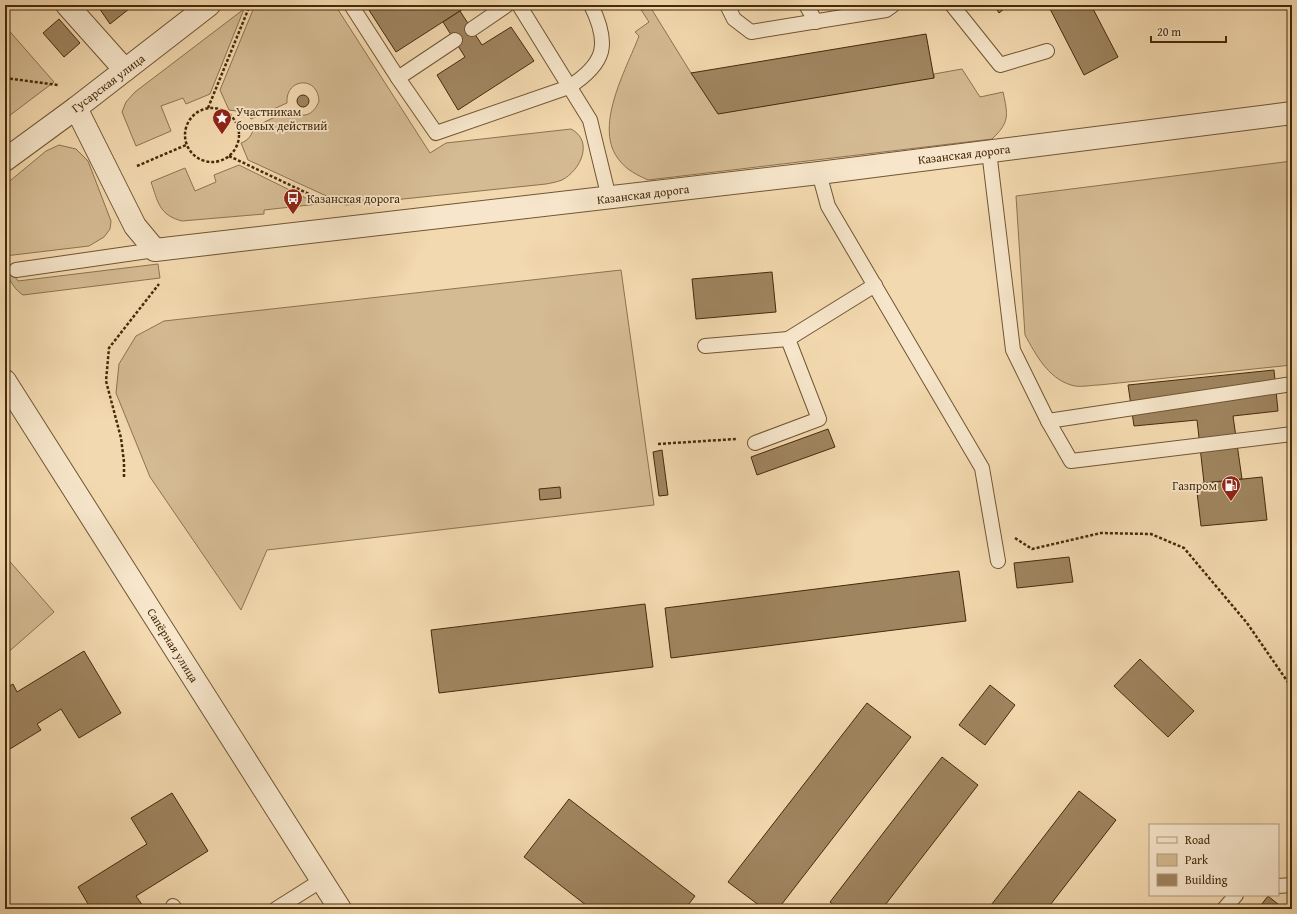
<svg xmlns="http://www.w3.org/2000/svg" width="1297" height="914" font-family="'Gentium Book Plus',serif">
<rect width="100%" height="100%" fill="#f3d9af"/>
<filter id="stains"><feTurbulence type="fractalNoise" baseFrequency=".005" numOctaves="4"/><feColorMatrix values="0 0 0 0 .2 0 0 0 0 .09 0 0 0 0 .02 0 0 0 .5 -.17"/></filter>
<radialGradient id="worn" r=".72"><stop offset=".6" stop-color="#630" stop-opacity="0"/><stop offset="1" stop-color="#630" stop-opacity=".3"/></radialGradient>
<g fill="#d5bb93" stroke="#8d734e">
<path d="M255,5H335L430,153L446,143L571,129C594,141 581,170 562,180C557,182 551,183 546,184L346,205L248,160L241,143C249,140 252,135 254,127L290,110C302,120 314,115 319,101C318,75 285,78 287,103L251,119L244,112L229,110L220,90Z"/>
<path d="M638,5H649L691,73L934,78V74L962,69L980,97L1003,92C1008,115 1010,122 992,139L648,180C637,175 627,170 620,161C592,129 626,70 639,36L635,32L649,22Z"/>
<polygon points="244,9 210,94 186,104 183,98 161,106 171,131 136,146 122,112 126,102 135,92"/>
<polygon points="5,26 54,82 5,119"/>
<polygon points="59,145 76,149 88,161 111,221 110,229 104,237 89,246 5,256 5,185 46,151"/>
<path d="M1292,161V365L1099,385C1091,385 1079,388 1071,385C1048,378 1036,355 1025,335L1016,196Z"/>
<path d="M239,165L318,204L264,210V214L182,221C159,215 158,202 151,182L185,168L195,191L216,182L214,175Z"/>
<path d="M5,263L18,281L158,264L160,278L23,295C13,289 5,273 5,263Z"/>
<polygon points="621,270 654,505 267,550 241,610 150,477 116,393 119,364 136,336 164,321"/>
<polygon points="5,556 54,612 5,655"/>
</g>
<g fill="#9f8560" stroke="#452b0a">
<polygon points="97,5 134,5 110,24"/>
<polygon points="369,5 469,5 396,52 367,7"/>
<polygon points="994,5 1009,5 999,13"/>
<polygon points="1048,5 1091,5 1118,57 1084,75"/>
<polygon points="460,11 482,45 511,27 534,61 458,110 437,75 465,57 443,22"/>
<polygon points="59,19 80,43 64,57 43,33"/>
<polygon points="926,34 934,78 718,114 691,73"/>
<circle cx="303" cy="101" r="6"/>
<polygon points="772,272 776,312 696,319 692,279"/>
<polygon points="1274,370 1278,411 1233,416 1242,479 1204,483 1197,420 1134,426 1128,385"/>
<polygon points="828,429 835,447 757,475 751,457"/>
<polygon points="662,450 668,495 659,496 653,452"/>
<polygon points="1262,477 1267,520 1201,526 1196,484"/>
<polygon points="560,487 561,498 540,500 539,489"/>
<polygon points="1069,557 1073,582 1017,588 1014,563"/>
<polygon points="959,571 966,621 671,658 665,608"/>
<polygon points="645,604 653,667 439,693 431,630"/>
<polygon points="84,651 121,713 79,738 61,709 37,724 41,730 5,752 5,689 13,684 17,692"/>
<polygon points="1140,659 1194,711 1168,737 1114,686"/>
<polygon points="990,685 1015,705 985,745 959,725"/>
<polygon points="867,703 911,737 778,909 764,909 728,882"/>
<polygon points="942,757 978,785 882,909 838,909 830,902"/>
<polygon points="1079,791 1116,820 1047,909 988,909"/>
<polygon points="172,793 208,851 136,896 145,909 91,909 78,887 147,844 131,818"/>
<polygon points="569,799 695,896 685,909 591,909 524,857"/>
<polygon points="1268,896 1284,909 1258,909"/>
</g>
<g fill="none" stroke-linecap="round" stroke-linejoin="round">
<g stroke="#705633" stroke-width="16">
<g id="service">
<polyline points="351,5 398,78"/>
<polyline points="519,5 590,120 609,198"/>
<polyline points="727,5 734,19 751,32 886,10 893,5"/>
<polyline points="806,5 816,22"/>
<polyline points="952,5 1000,65 1047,51"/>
<polyline points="472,29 507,5"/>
<path d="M455,40L398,78L436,133L569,87C606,63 610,44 591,5"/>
<polyline points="989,151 1013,350 1048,421 1292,384"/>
<polyline points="819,173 828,206 982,468 998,561"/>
<polyline points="16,270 155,250"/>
<polyline points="705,346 788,339 875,285"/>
<polyline points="1048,421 1071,461 1292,434"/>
<polyline points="755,443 819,419 788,339"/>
<polyline points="1278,886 1292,885"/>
<polyline points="173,906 175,909"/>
<polyline points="276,909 322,880"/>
<polyline points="1224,909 1236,895"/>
</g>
</g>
<g stroke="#705633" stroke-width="24">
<g id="minor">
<polyline points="67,5 125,70"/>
<polyline points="76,108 135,226 155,250 819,173 1292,113"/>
<polyline points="5,160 76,108 209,5"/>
</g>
</g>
<g stroke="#705633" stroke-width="24">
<polyline id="tertiary" points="5,381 340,909"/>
</g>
<g stroke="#452b0a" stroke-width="2.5" stroke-dasharray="3 2" stroke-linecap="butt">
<polyline points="5,78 58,85"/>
<polyline points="208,108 250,5"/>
<circle cx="212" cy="135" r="27"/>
<polyline points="229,156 330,204"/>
<polyline points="137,166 186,145"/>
<polyline points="658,444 736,439"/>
<polyline points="124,477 124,462 121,438 106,381 109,348 159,284"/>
<polyline points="1015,538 1032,549 1101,533 1151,534 1184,548 1247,623 1292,688"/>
<polyline points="12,906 14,909"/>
</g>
<use href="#service" stroke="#f7e6cb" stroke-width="14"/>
<use href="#minor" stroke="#f7e6cb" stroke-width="22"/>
<use href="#tertiary" stroke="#f7e6cb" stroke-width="22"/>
</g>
<defs>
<g id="sight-pin" transform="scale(1)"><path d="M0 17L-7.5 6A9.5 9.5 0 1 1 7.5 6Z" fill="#8f2418" stroke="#f7e6cb"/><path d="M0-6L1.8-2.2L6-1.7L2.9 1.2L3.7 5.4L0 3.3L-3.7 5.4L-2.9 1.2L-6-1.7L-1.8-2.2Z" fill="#fff"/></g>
<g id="bus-pin" transform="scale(1)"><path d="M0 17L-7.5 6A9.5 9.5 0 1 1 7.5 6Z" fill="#8f2418" stroke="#f7e6cb"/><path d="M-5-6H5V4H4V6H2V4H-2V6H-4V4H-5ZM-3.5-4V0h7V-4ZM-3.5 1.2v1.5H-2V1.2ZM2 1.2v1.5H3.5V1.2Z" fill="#fff"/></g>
<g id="fuel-pin" transform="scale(1)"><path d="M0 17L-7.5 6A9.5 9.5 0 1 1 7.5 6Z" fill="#8f2418" stroke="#f7e6cb"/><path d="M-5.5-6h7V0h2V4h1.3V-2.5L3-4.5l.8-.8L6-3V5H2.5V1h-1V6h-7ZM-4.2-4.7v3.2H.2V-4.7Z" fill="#fff"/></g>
</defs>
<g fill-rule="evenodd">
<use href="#sight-pin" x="222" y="118"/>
<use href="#bus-pin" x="293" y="198"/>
<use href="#fuel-pin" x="1231" y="485"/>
</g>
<g text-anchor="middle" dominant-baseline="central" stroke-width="3.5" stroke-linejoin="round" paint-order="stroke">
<g font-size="12" fill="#452b0a" stroke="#f7e6cb">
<text transform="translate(108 83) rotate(-37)">Гусарская улица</text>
<text transform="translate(964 154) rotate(-7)">Казанская дорога</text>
<text transform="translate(643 194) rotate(-7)">Казанская дорога</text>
<text transform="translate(173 645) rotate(58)">Сапёрная улица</text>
</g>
<g font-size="12" fill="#452b0a" stroke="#f7e6cb" text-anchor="start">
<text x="236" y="111">Участникам<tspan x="236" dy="14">боевых действий</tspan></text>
<text x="307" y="198">Казанская дорога</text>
<text x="1217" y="485" text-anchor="end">Газпром</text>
</g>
</g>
<rect width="1297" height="914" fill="none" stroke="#f3d9af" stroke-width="20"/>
<rect x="6" y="6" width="1285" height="902" fill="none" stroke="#452b0a" stroke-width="2"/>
<rect x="10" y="10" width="1277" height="894" fill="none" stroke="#452b0a"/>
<rect x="1149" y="824" width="130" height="72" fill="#f7e6cb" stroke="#b09b7e"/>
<rect x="1157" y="837" width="20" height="6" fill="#f7e6cb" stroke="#b09b7e"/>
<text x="1185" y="844" font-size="12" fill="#452b0a">Road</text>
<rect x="1157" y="854" width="20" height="12" fill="#d5bb93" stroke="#b09b7e"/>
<text x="1185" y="864" font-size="12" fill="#452b0a">Park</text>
<rect x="1157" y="874" width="20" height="12" fill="#9f8560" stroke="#b09b7e"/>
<text x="1185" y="884" font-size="12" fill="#452b0a">Building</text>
<path d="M1151 36v6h75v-6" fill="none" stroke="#452b0a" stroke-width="2"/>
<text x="1157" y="36" font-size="12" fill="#452b0a" stroke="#f7e6cb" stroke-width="3" paint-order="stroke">20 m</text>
<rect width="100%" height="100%" filter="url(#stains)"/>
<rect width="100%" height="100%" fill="url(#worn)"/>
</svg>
